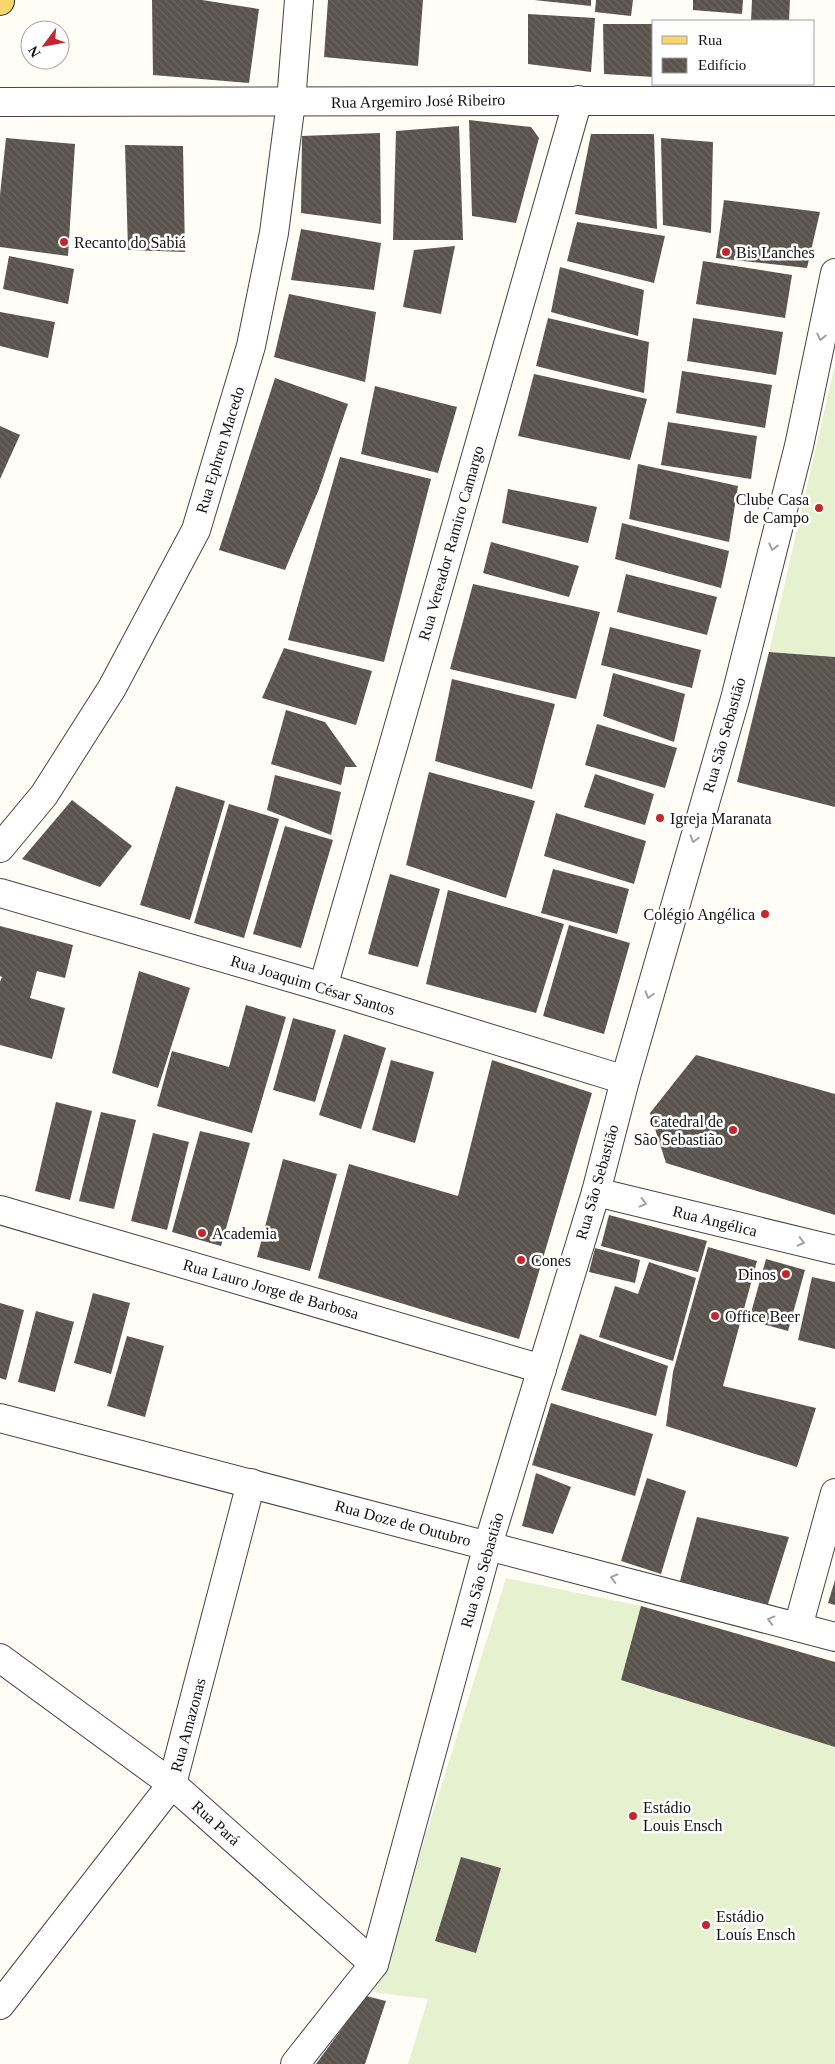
<svg xmlns="http://www.w3.org/2000/svg" width="835" height="2064" font-family="'Times New Roman',serif">
<defs>
<pattern id="building-back-hatch" width="6" height="6" patternUnits="userSpaceOnUse" patternTransform="scale(1.25)"><rect width="6" height="6" fill="#5a524d"/><path d="M-1 5l2 2M0 0l6 6M5-1l2 2" fill="none" stroke="#6d6662"/></pattern>
</defs>
<rect width="100%" height="100%" fill="#fffdf5"/>
<g fill="#e6f2cf">
<polygon points="835,364 835,657 769,652"/>
<polygon points="506,1578 641,1606 835,1662 835,2064 408,2064 428,1999 372,1992 384,1970"/>
</g>
<g fill="url(#building-back-hatch)">
<polygon points="152,0 202,0 259,9 249,83 153,75"/>
<polygon points="328,0 423,0 418,66 324,57"/>
<polygon points="534,0 591,0 591,6"/>
<polygon points="596,0 633,0 631,16 595,12"/>
<polygon points="693,0 743,0 742,14 693,10"/>
<polygon points="752,0 790,0 789,21 751,21"/>
<polygon points="528,14 595,18 591,72 528,64"/>
<polygon points="603,24 654,24 654,77 604,74"/>
<polygon points="469,120 531,127 539,138 516,223 472,216"/>
<polygon points="459,126 463,240 393,240 396,131"/>
<polygon points="380,133 381,224 301,213 302,136"/>
<polygon points="591,134 654,134 657,229 575,214"/>
<polygon points="6,138 75,144 68,256 0,247 0,195"/>
<polygon points="661,138 713,142 711,233 663,225"/>
<polygon points="125,145 183,146 185,252 128,250"/>
<polygon points="724,200 820,212 807,268 716,258"/>
<polygon points="577,222 665,236 654,283 567,261"/>
<polygon points="301,229 381,243 374,290 291,280"/>
<polygon points="455,246 441,314 403,307 414,250"/>
<polygon points="9,256 74,269 68,304 3,289"/>
<polygon points="703,261 792,275 785,318 696,304"/>
<polygon points="560,267 644,290 638,336 551,312"/>
<polygon points="289,294 376,312 365,382 274,357"/>
<polygon points="0,312 55,322 48,358 0,346"/>
<polygon points="548,318 649,342 644,393 536,366"/>
<polygon points="693,318 783,332 776,375 687,361"/>
<polygon points="682,371 772,385 765,428 676,413"/>
<polygon points="534,374 647,399 630,460 518,436"/>
<polygon points="275,378 348,404 319,489 285,570 219,550"/>
<polygon points="375,386 457,407 438,473 361,454"/>
<polygon points="668,422 757,436 751,479 661,465"/>
<polygon points="0,426 20,435 0,479"/>
<polygon points="340,457 431,479 384,662 288,640"/>
<polygon points="638,464 738,486 729,542 629,519"/>
<polygon points="508,489 597,507 588,543 502,523"/>
<polygon points="622,523 729,551 721,588 615,559"/>
<polygon points="491,542 579,566 569,597 483,573"/>
<polygon points="626,574 717,597 707,635 617,612"/>
<polygon points="473,584 600,612 576,699 450,669"/>
<polygon points="610,627 701,650 692,688 601,665"/>
<polygon points="284,648 372,671 356,725 262,698"/>
<polygon points="769,652 835,657 835,807 737,782"/>
<polygon points="613,673 685,694 674,742 603,716"/>
<polygon points="452,679 555,704 532,789 435,761"/>
<polygon points="286,710 325,722 357,767 345,767 341,785 271,764"/>
<polygon points="597,724 677,748 665,788 585,765"/>
<polygon points="429,772 535,801 506,898 406,865"/>
<polygon points="595,774 654,794 645,825 584,807"/>
<polygon points="275,775 341,792 331,835 267,810"/>
<polygon points="176,786 225,801 190,920 140,905"/>
<polygon points="72,800 132,846 100,887 22,859"/>
<polygon points="229,804 279,819 244,938 194,923"/>
<polygon points="556,813 646,841 634,884 544,856"/>
<polygon points="285,826 333,840 301,948 253,934"/>
<polygon points="553,869 629,889 617,934 541,913"/>
<polygon points="390,874 440,889 418,967 368,954"/>
<polygon points="448,890 564,924 536,1013 426,984"/>
<polygon points="569,925 630,943 604,1034 543,1016"/>
<polygon points="0,926 73,945 65,978 37,971 30,998 65,1008 52,1059 0,1045 0,982 2,977 0,976"/>
<polygon points="139,971 190,988 158,1088 112,1073"/>
<polygon points="246,1005 286,1017 252,1133 157,1106 172,1051 229,1067"/>
<polygon points="293,1018 336,1030 315,1102 273,1090"/>
<polygon points="344,1034 386,1048 361,1129 319,1115"/>
<polygon points="696,1055 835,1094 835,1215 666,1163 650,1113"/>
<polygon points="391,1060 434,1072 415,1143 372,1130"/>
<polygon points="492,1060 592,1093 519,1339 318,1278 349,1164 458,1196"/>
<polygon points="56,1102 92,1111 70,1200 35,1191"/>
<polygon points="101,1112 136,1120 114,1209 79,1201"/>
<polygon points="200,1131 250,1143 221,1246 172,1232"/>
<polygon points="153,1133 189,1142 167,1230 131,1221"/>
<polygon points="283,1159 337,1174 310,1271 257,1257"/>
<polygon points="609,1215 707,1241 698,1272 601,1246"/>
<polygon points="708,1247 757,1261 723,1386 816,1408 797,1467 666,1426 673,1372"/>
<polygon points="595,1248 640,1260 635,1283 589,1272"/>
<polygon points="766,1259 805,1270 788,1331 749,1320"/>
<polygon points="649,1262 696,1278 673,1361 599,1337 615,1286 638,1294"/>
<polygon points="812,1277 835,1282 835,1349 798,1340"/>
<polygon points="93,1293 130,1303 111,1374 74,1363"/>
<polygon points="0,1303 24,1310 6,1380 0,1378"/>
<polygon points="36,1311 74,1322 55,1392 18,1382"/>
<polygon points="580,1334 668,1366 656,1416 561,1390"/>
<polygon points="127,1336 164,1346 145,1417 107,1406"/>
<polygon points="551,1403 653,1434 635,1496 532,1465"/>
<polygon points="536,1473 571,1487 553,1534 522,1526"/>
<polygon points="647,1478 686,1491 661,1574 621,1561"/>
<polygon points="697,1517 789,1537 768,1604 680,1581"/>
<polygon points="835,1580 835,1605 828,1603"/>
<polygon points="641,1606 835,1662 835,1747 621,1680"/>
<polygon points="461,1857 501,1868 476,1953 435,1941"/>
<polygon points="366,1996 386,2001 365,2064 316,2064"/>
</g>
<g fill="none" stroke-linecap="round" stroke-linejoin="round">
<g stroke="#444" stroke-width="30">
<g id="minor">
<path d="M0,102C278,102 557,100 835,101"/>
<polyline points="0,848 44,795 112,688 196,530 251,346 274,233 291,102 299,0"/>
<polyline points="0,893 323,987 625,1080"/>
<polyline points="323,987 394,743 578,100"/>
<polyline points="596,1192 835,1250"/>
<polyline points="0,1210 542,1369"/>
<polyline points="0,1418 835,1637"/>
<polyline points="798,1627 835,1493"/>
<polyline points="0,1658 172,1784 374,1964"/>
<polyline points="0,2005 172,1784 251,1483"/>
<polyline points="295,2064 374,1964 488,1545 596,1192 625,1080 735,699 799,446 835,273"/>
</g>
</g>
<g stroke="#222" stroke-width="30">
<polyline id="major" points="0,1 0,0"/>
</g>
<use href="#minor" stroke="#fff" stroke-width="28"/>
<use href="#major" stroke="#f9d66b" stroke-width="28"/>
</g>
<defs><path id="oneway-chevron" d="M-2-3.5L2.5 0L-2 3.5" fill="none" stroke-width="1.6" stroke-linecap="round" stroke-linejoin="round" transform="scale(1.25)"/></defs>
<g stroke="#a0a0a0">
<use href="#oneway-chevron" transform="translate(821 337) rotate(102)"/>
<use href="#oneway-chevron" transform="translate(773 547) rotate(104)"/>
<use href="#oneway-chevron" transform="translate(694 839) rotate(106)"/>
<use href="#oneway-chevron" transform="translate(649 995) rotate(106)"/>
<use href="#oneway-chevron" transform="translate(643 1203) rotate(14)"/>
<use href="#oneway-chevron" transform="translate(801 1242) rotate(14)"/>
<use href="#oneway-chevron" transform="translate(614 1578) rotate(-165)"/>
<use href="#oneway-chevron" transform="translate(771 1620) rotate(-165)"/>
</g>
<g fill="#c4262e" stroke="#fff" stroke-width="2">
<circle cx="64" cy="242" r="5"/>
<circle cx="726" cy="252" r="5"/>
<circle cx="819" cy="508" r="5"/>
<circle cx="660" cy="818" r="5"/>
<circle cx="765" cy="914" r="5"/>
<circle cx="733" cy="1130" r="5"/>
<circle cx="202" cy="1233" r="5"/>
<circle cx="521" cy="1260" r="5"/>
<circle cx="786" cy="1274" r="5"/>
<circle cx="715" cy="1316" r="5"/>
<circle cx="633" cy="1816" r="5"/>
<circle cx="706" cy="1925" r="5"/>
</g>
<g text-anchor="middle" dominant-baseline="central" stroke-width="5" stroke-linejoin="round" paint-order="stroke">
<g font-size="16" fill="#111" stroke="#fff">
<text transform="translate(418 101) rotate(-1)">Rua Argemiro José Ribeiro</text>
<text transform="translate(220 450) rotate(-73)">Rua Ephren Macedo</text>
<text transform="translate(451 543) rotate(-74)">Rua Vereador Ramiro Camargo</text>
<text transform="translate(724 735) rotate(-74)">Rua São Sebastião</text>
<text transform="translate(313 985) rotate(17)">Rua Joaquim César Santos</text>
<text transform="translate(597 1182) rotate(-74)">Rua São Sebastião</text>
<text transform="translate(715 1221) rotate(14)">Rua Angélica</text>
<text transform="translate(271 1289) rotate(16)">Rua Lauro Jorge de Barbosa</text>
<text transform="translate(403 1523) rotate(15)">Rua Doze de Outubro</text>
<text transform="translate(482 1570) rotate(-74)">Rua São Sebastião</text>
<text transform="translate(188 1725) rotate(-75)">Rua Amazonas</text>
<text transform="translate(216 1823) rotate(42)">Rua Pará</text>
</g>
<g font-size="16" fill="#111" stroke="#fff" text-anchor="start">
<text x="74" y="242">Recanto do Sabiá</text>
<text x="736" y="252">Bis Lanches</text>
<text x="809" y="499" text-anchor="end">Clube Casa<tspan x="809" dy="18">de Campo</tspan></text>
<text x="670" y="818">Igreja Maranata</text>
<text x="755" y="914" text-anchor="end">Colégio Angélica</text>
<text x="723" y="1121" text-anchor="end">Catedral de<tspan x="723" dy="18">São Sebastião</tspan></text>
<text x="212" y="1233">Academia</text>
<text x="531" y="1260">Cones</text>
<text x="776" y="1274" text-anchor="end">Dinos</text>
<text x="725" y="1316">Office Beer</text>
<text x="643" y="1807">Estádio<tspan x="643" dy="18">Louis Ensch</tspan></text>
<text x="716" y="1916">Estádio<tspan x="716" dy="18">Louís Ensch</tspan></text>
</g>
</g>
<rect x="652" y="20" width="162" height="65" fill="#ffffff" stroke="#a0a0a0"/>
<rect x="662" y="36" width="25" height="8" fill="#f9d66b" stroke="#a0a0a0"/>
<text x="698" y="45" font-size="15" fill="#111111">Rua</text>
<rect x="662" y="58" width="25" height="15" fill="url(#building-back-hatch)" stroke="#a0a0a0"/>
<text x="698" y="70" font-size="15" fill="#111111">Edifício</text>
<g transform="translate(45 45) rotate(238)"><circle r="24" fill="#ffffff" stroke="#a0a0a0"/>
<path d="M0-4L9 19L0 12L-9 19Z" fill="#c4262e"/>
<text y="-8" font-size="14" font-weight="bold" text-anchor="middle" fill="#111111">N</text>
</g>
</svg>
